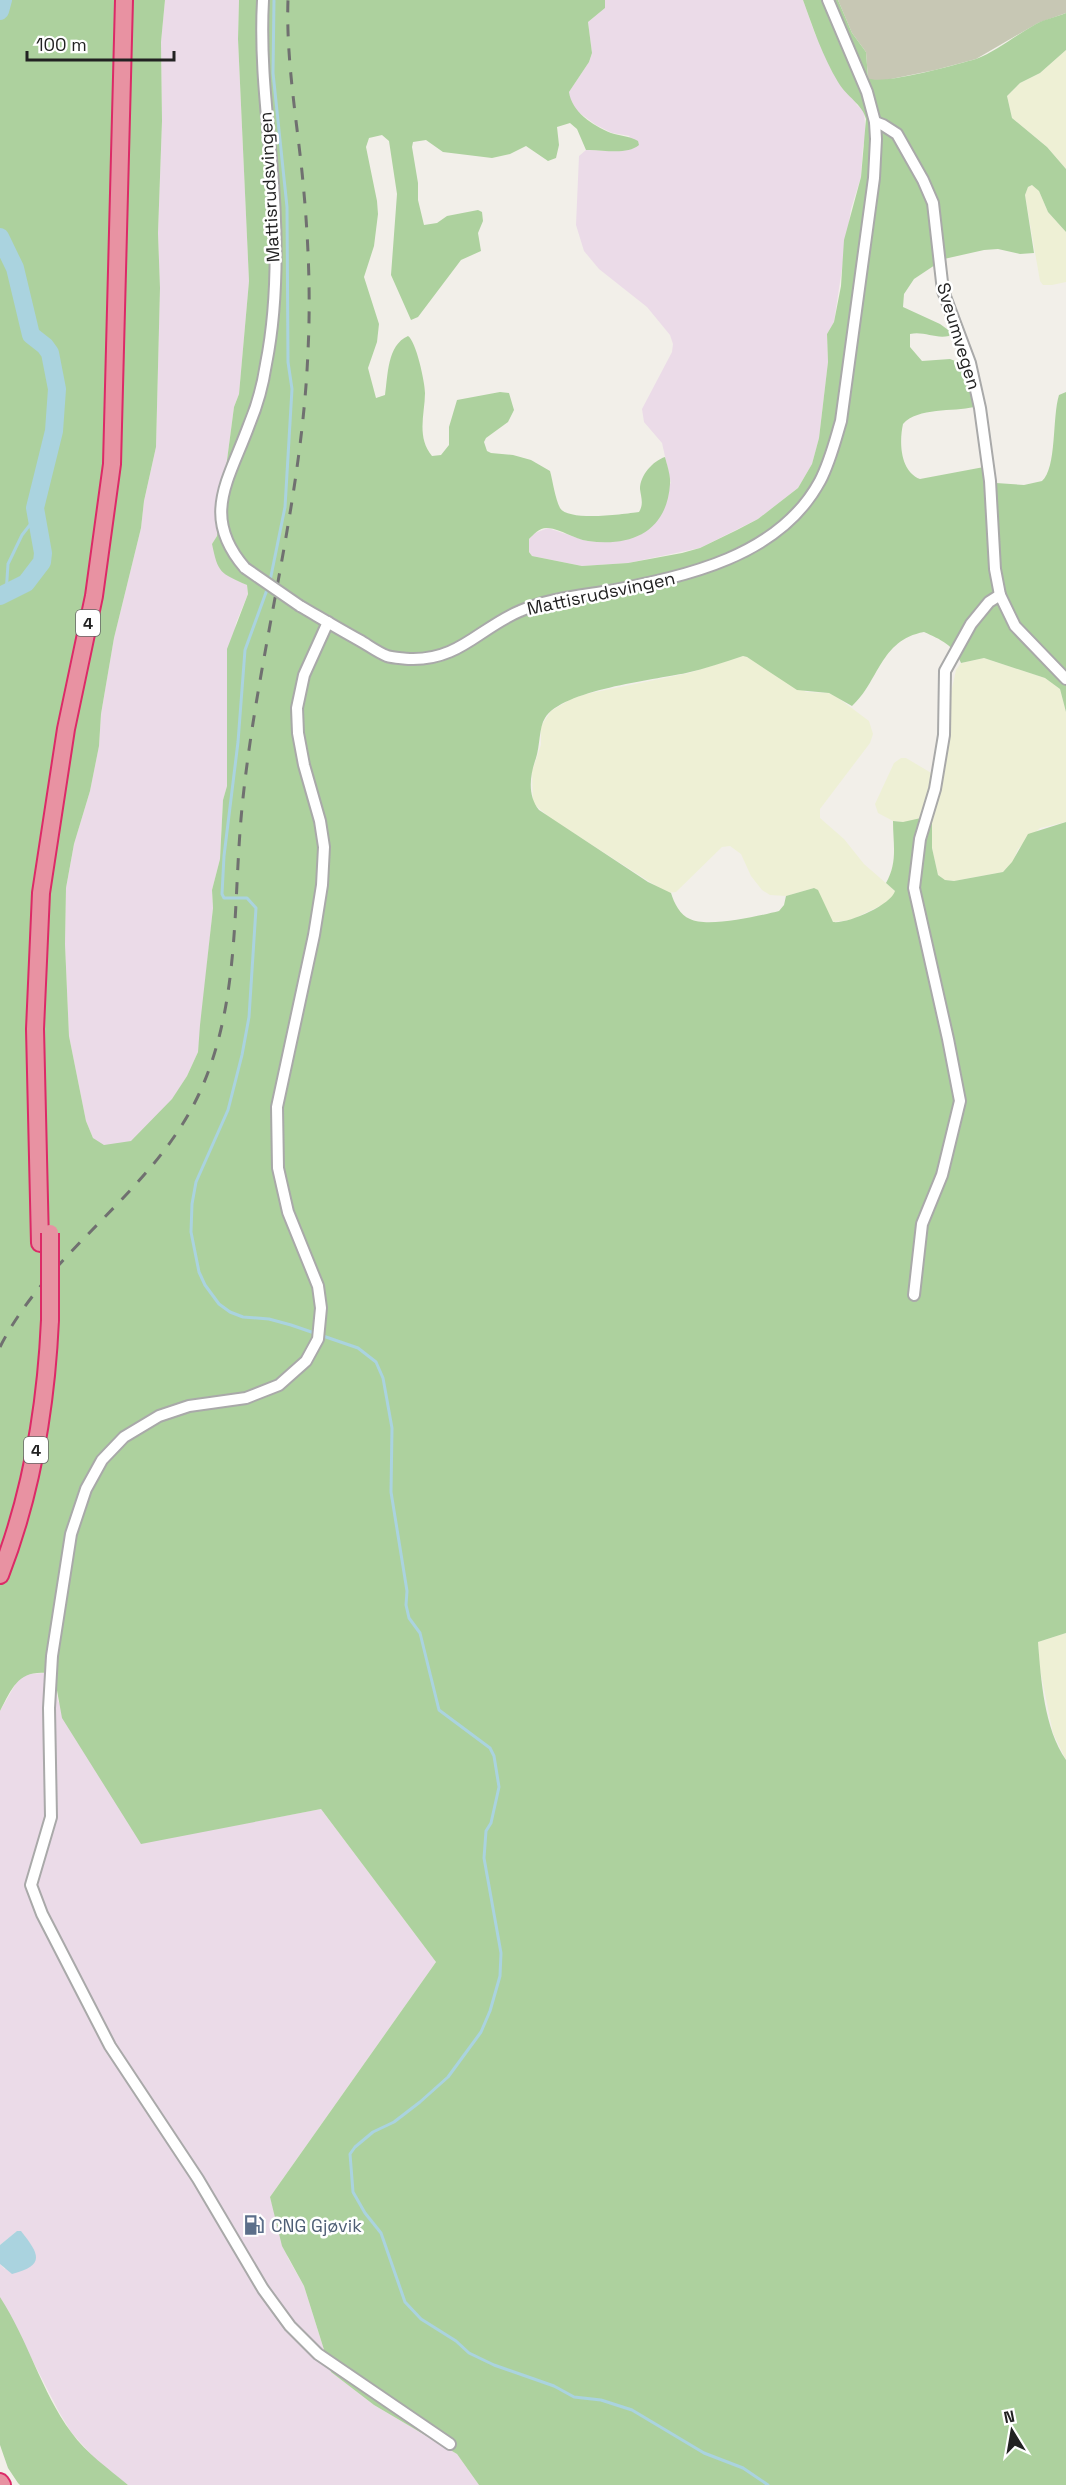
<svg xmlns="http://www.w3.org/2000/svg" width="1066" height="2485" font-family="'Space Grotesk',sans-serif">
<rect width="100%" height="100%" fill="#f2efe9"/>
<g fill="#ebdbe8">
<polygon points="165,0 239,0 238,39 249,281 239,394 234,407 217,536 212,544 234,579 247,585 248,594 236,623 227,676 227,786 223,800 220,859 212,890 213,908 198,1052 187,1076 172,1100 131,1142 104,1146 93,1138 86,1121 69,1036 65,944 66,888 74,844 90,791 99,746 101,714 114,638 141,528 144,501 156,447 160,288 158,233 162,121 161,42"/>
<polygon points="605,0 803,0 815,34 857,105 864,111 866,137 863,146 861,177 851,209 834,322 827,334 828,362 819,438 812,464 798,488 758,519 700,548 628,563 582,566 532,556 529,552 529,539 535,533 548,528 587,541 610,542 671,483 662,443 644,422 642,409 672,352 673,344 670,335 647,307 599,269 584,251 576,225 579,156 586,150 617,151 630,136 612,133 596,125 574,109 570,101 569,92 589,62 592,53 588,22 605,8"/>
<polygon points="45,1673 54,1674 58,1701 141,1843 321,1809 436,1962 270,2197 288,2258 304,2286 331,2372 374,2405 457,2454 479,2485 128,2485 96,2460 71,2432 59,2412 0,2297 0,2264 5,2269 17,2231 0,2245 0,1711 19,1678 27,1674"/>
</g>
<polygon fill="#c7c7b4" points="838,0 1066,0 1066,13 1038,23 976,59 935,70 886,80 872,81 868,78 866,52 852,33"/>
<g fill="#eef0d5">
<polygon points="1066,50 1066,169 1047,147 1012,118 1007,96 1020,83 1040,73"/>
<polygon points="1033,185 1039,191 1048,212 1066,232 1066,282 1052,285 1043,285 1040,281 1025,195 1028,187"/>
<polygon points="743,656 747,657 806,692 829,693 837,697 869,721 873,734 870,743 820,809 820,818 844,839 864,864 895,891 894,895 884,904 851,920 833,922 814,888 786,896 770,895 762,890 751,876 741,854 730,846 722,847 676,892 667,893 550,818 533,803 532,771 541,745 541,726 551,711 571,699 586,694 689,673"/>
<polygon points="984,658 1045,678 1060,689 1066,712 1066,822 1040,828 1018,849 1013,862 1003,872 954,881 945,880 938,875 932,848 903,822 893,821 878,813 875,804 894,763 901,758 906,758 933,774 956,670 961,663"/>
<polygon points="1066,1633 1066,1760 1053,1733 1040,1669 1038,1642"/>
</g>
<g fill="#add19e">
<path d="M0,0H165L161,42L162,121L158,233L160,288L156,447L144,501L141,528L114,638L101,714L99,746L90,791L74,844L66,888L65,944L69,1036L86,1121L93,1138L104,1145L131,1141L172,1099L187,1076L198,1052L200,1025L213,908L212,890L220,859L223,800L227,786V649L248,594L247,585C220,573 218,573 212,544L217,536L234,407L239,394L249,281L238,39L239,0H605V8L588,22L592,53L589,62L569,92C572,112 592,125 611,133C620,136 629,136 638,141L639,145C626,156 601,149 586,150L577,129L570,123L557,127L559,145L556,158L548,161L526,146L510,154L492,158L443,152L426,140L413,142L412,147L418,183V200L424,225L437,223L447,216L478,210L482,212L483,221L478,233L481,251L461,260L418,317L411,320L391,275L397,194L389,141L382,135L369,138L366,147L377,201L378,214L374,246L364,277L379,324L377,342L368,368L376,398L385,395C388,376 387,345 408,336C416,341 425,382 425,393C425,413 416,437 432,456L441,455L449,445V427L457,400L500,392L509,393L514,410L508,422L486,438L484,442L487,451L491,453L513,455L531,460L550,471C553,482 555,498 560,508C569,522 624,514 639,512C644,504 641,497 640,489C640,475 653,461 665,457C667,465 671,476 670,484C667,532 631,547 588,541C574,539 561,529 548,528C540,527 534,534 529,539V552L532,556L582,566L628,563L682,553L700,548L737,530L758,519L798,488L812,464L819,438L828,362L827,334L834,322L841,286L844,240L861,177L866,119C863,105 846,96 838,82C823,57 813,28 803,0H838L852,33L866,52L868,78C881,86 958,64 976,59C997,51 1016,35 1036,24C1045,19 1056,17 1066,13V50L1040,73L1020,83L1007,96L1012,118L1047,147L1066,169V232L1048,212L1039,191L1032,185L1028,187L1025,195L1034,253L1020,254L998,249L984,250L944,259L914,279L904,294L903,307L940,324L951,332L949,336C935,339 924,331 910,334V347L922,361L950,359L963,364L974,403V407C953,412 918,407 903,424C899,442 900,471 920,479L984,467L992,481L996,483L1024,485L1042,481C1057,468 1052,417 1059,395L1066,392V712L1060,689L1045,678L984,658L961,663C955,646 940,639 924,632C880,640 879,682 852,706L829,693L797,690L747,657L743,656C724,662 705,669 686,673C653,680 562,690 545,718C539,727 540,746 536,758C530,775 527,795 539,810L648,882L671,893C674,903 680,915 690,919C707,928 759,916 779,911L784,905L786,896L814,888L818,890L833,922C848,924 891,905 895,891L886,883C898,862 893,844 893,821L903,822L930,816L932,820V848L938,875L945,880L954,881L1003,872L1012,862L1028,834L1066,822V1633L1038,1642C1041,1680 1044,1728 1066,1760V2485H479L457,2454L374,2405L331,2372L304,2286L282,2246L270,2197L436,1962L321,1809L141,1844L62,1718L54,1674C20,1668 14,1684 0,1711Z"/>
<path d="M0,2297C28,2340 41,2391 71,2432C87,2454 108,2468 128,2485H20L18,2483L8,2468L0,2445Z"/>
</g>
<path fill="#aad3df" d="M17,2231H21C39,2254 46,2265 12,2274L0,2264V2245Z"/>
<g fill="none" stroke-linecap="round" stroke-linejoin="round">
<g stroke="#aad3df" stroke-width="3">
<polyline points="270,581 285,507 292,389 288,362 287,207 273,73 274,0"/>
<polyline points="268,587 245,650 238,742 224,856 222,894 224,898 247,898 256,908 249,1017 242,1055 228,1110 196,1182 192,1204 191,1232 199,1272 205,1285 219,1304 230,1312 243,1317 269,1319 291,1325 358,1348 376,1362 383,1378 392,1428 391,1492 407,1591 406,1605 409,1618 420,1633 439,1710 490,1748 494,1756 499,1787 491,1823 486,1831 484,1858 501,1953 500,1976 490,2011 481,2032 448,2077 420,2102 394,2122 373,2132 355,2147 350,2154 353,2192 365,2213 381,2233 405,2302 421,2319 456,2341 469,2353 494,2365 554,2386 574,2397 601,2400 632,2410 704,2453 743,2468 768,2485"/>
<polyline points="6,594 8,564 22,535 36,517"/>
</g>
<g stroke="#aad3df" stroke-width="18">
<polyline points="0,11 3,0"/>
<polyline points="0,237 15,268 31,335 45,346 50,353 57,389 54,431 35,508 43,553 42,562 26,583 0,596"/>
</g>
<g stroke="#a9a9a9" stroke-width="14">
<g id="minor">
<polyline points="875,122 883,125 897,134 923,180 933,203 943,291 970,363 980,408 990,481 995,569 1000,595 1015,626 1066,679"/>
<path d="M245,568C200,516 229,480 249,425C257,406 263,384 266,364C279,299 277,224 271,159C266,106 260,54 263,0"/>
<path d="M300,606C319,617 339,629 359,640C368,645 377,652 387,656C393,658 403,658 409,659C459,661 479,628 520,611C547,599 579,596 609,591C686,576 779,557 820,481C830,462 835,441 841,421L874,178L876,139L875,122L867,92L828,0"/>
<polyline points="328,622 304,675 297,708 298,733 304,765 320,821 324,847 322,885 314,935 277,1107 278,1168 288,1212 318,1286 321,1308 318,1339 306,1361 279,1385 246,1398 189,1406 159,1416 124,1437 102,1460 86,1489 71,1534 52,1656 49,1708 51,1817 31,1885 42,1914 110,2046 198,2179 263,2289 290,2326 318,2354 450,2444"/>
<polyline points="914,1295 922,1224 942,1175 960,1101 948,1039 914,888 920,839 935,789 944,735 945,671 971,624 989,602 1000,595"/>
</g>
</g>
<g stroke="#dc2a67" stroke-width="20">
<g id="highway">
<polyline points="40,1243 35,1029 41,893 66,729 94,596 112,464 124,0"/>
<path d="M0,1575C32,1493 46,1408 50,1320"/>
<polyline points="0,2482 2,2485"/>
</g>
</g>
<use href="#minor" stroke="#fff" stroke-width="10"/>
<use href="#highway" stroke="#e892a2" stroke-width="16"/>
<path stroke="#707070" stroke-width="3" stroke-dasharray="12 12" stroke-linecap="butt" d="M0,1347C49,1250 152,1194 199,1094C242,1001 232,898 243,798C259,648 302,502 308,351C311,291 308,231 302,172C296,115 286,57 288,0"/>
<g stroke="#a9a9a9" stroke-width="14" stroke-linecap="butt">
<polyline id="minor-bridge" points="245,568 300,606"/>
</g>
<g stroke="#dc2a67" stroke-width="20" stroke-linecap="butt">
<polyline id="highway-bridge" points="50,1233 50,1320"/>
</g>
<use href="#minor-bridge" stroke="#fff" stroke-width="10"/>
<use href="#highway-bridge" stroke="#e892a2" stroke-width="16"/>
</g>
<defs>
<g id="fuel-bare" transform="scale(1.62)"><path d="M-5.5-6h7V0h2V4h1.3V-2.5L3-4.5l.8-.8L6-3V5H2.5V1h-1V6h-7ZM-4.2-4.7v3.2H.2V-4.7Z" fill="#5c6f8a" stroke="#fff" stroke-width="2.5" paint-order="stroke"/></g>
</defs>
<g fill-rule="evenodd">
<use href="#fuel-bare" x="254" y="2225"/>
</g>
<g text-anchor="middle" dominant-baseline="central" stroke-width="5" stroke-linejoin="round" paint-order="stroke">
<g fill="#fff" stroke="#646464" stroke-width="1.5">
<rect x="76" y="610" width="24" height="26" rx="4.5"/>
<rect x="24" y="1437" width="24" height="26" rx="4.5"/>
</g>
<g font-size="16" font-weight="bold" fill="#222">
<text x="88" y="623">4</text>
<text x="36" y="1450">4</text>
</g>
<g font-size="18" fill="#222" stroke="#fff">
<text transform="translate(269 187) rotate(-93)">Mattisrudsvingen</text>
<text transform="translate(959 336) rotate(73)">Sveumvegen</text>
<text transform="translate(601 593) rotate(-12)">Mattisrudsvingen</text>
</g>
<g font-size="18" fill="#4e5e75" stroke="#fff" text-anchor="start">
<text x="271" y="2225">CNG Gjøvik</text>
</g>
</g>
<g transform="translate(1012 2431) rotate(349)" stroke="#ffffff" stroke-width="4.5" paint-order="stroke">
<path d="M0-4.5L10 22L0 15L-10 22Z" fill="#222222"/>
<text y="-9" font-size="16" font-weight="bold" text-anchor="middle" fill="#222222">N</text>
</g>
<path d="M27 51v9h147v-9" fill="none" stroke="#222222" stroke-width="3"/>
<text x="36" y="51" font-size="18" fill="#222222" stroke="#ffffff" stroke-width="4.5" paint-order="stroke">100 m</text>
</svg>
